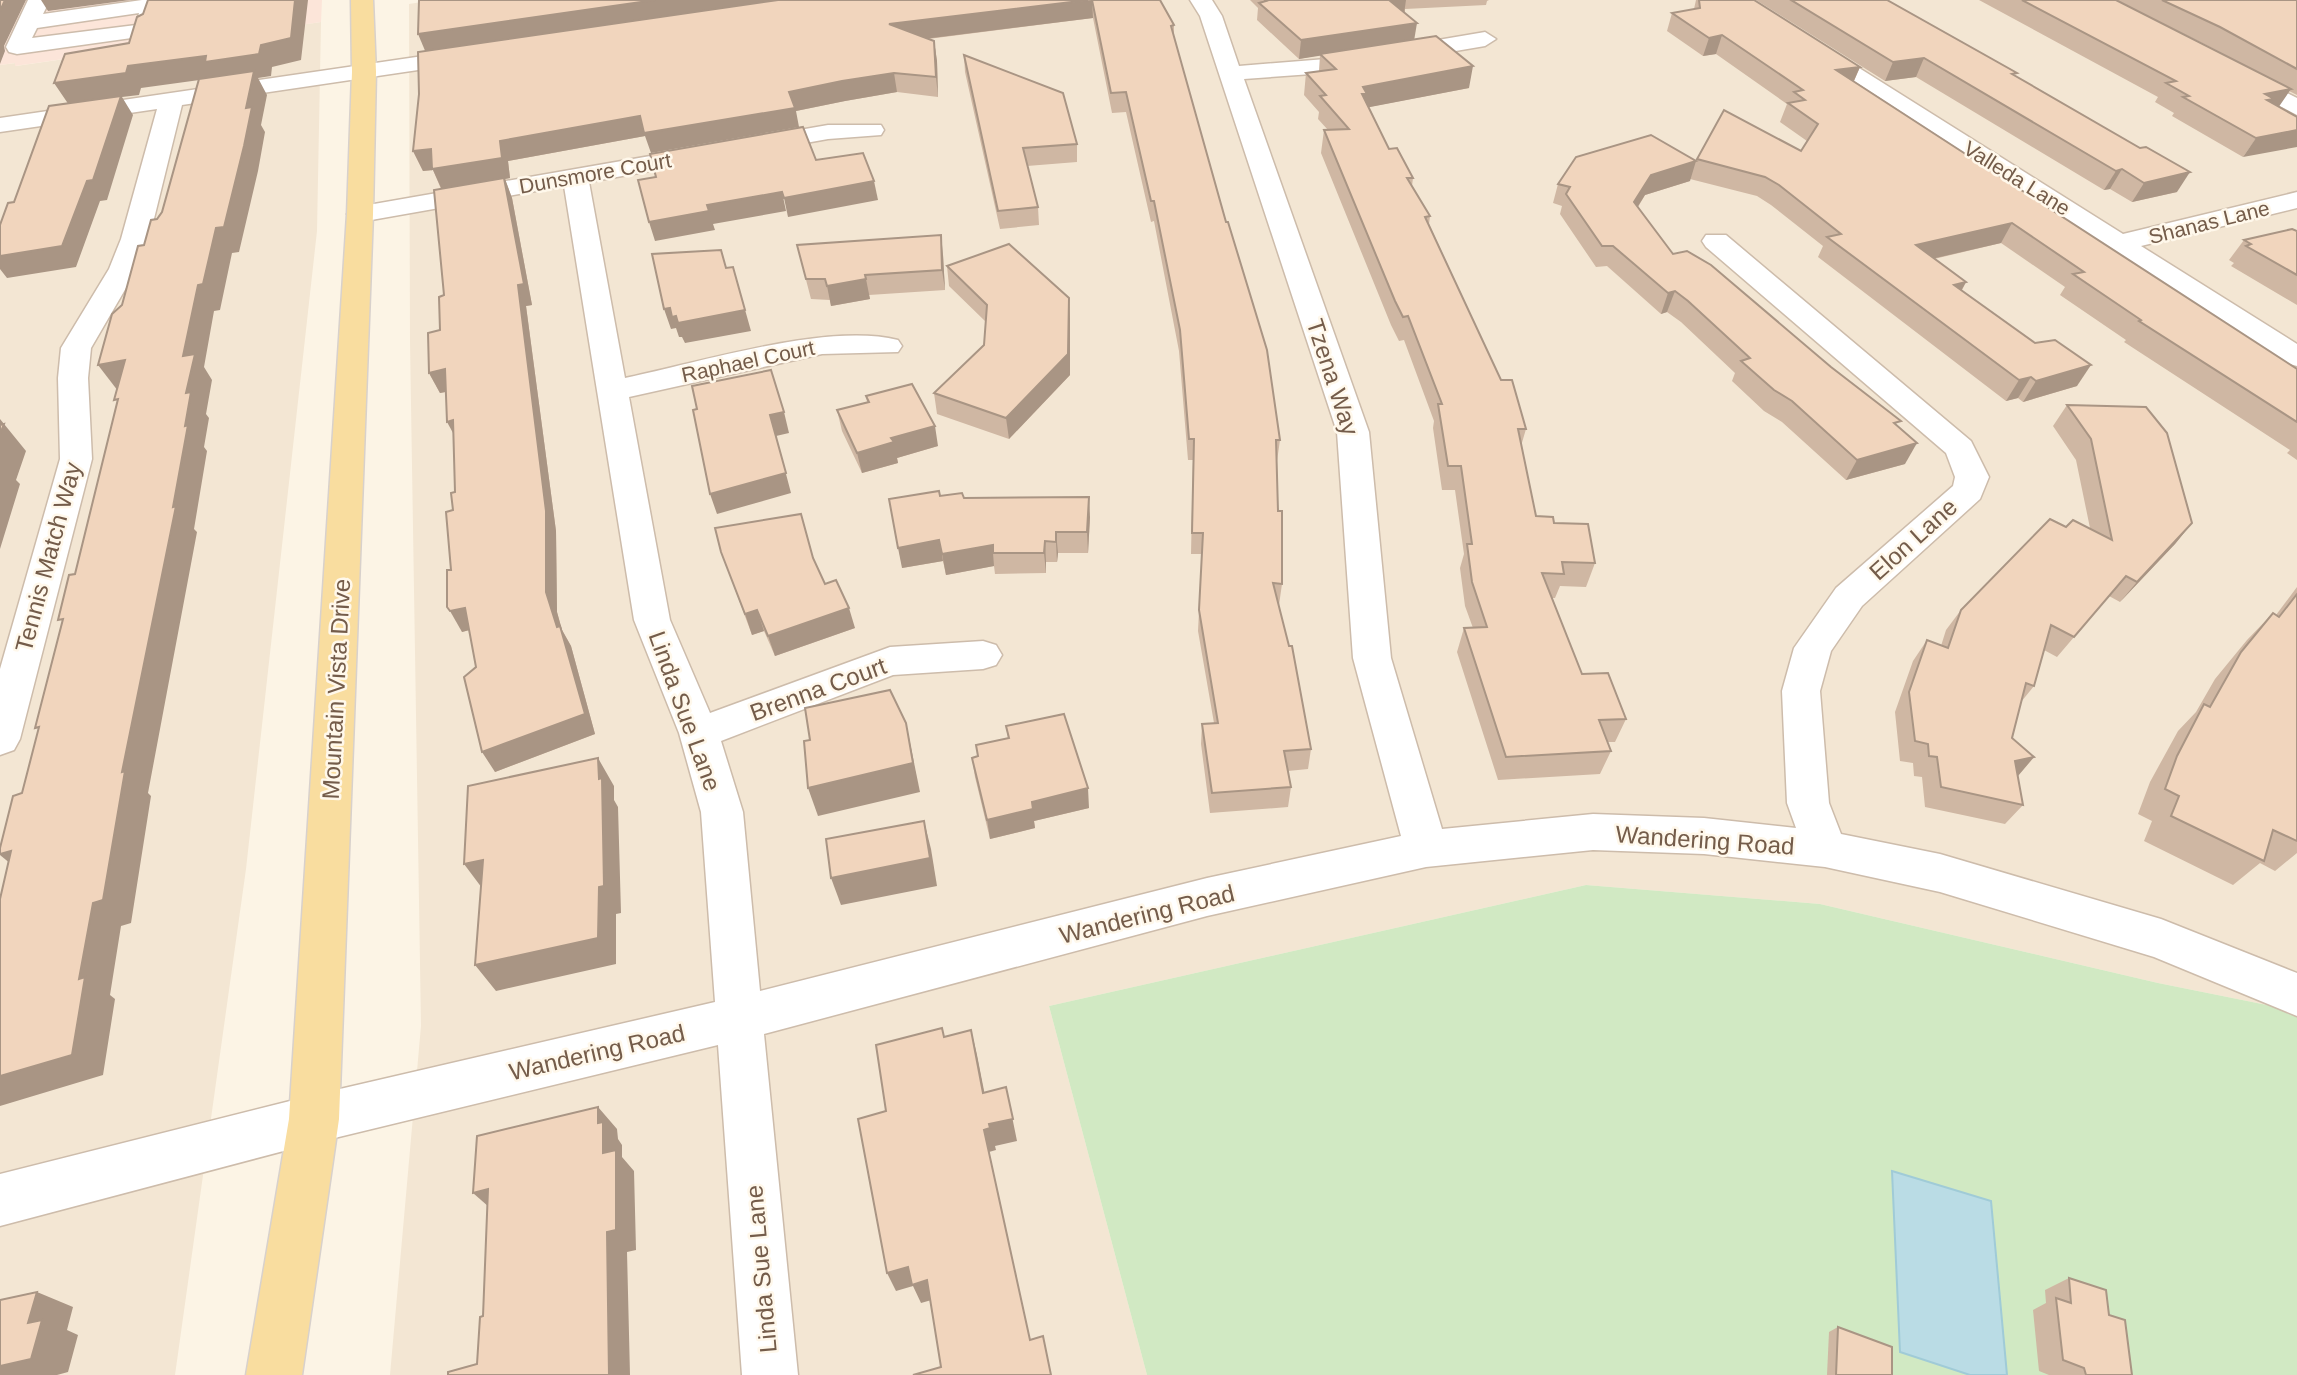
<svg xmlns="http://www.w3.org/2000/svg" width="2297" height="1375" font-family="Arial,sans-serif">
<rect width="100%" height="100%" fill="#fcf4e5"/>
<g fill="#f3e6d3">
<polygon points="435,0 2297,0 2297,1011 2158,983 1820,904 1586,885 1049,1006 1147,1375 390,1375 421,1026 410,341 409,4"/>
<polygon points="321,22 317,231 246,869 175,1375 0,1375 0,65 16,63 16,66"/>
</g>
<polygon fill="#fce5d9" points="0,0 322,0 321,22 15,66 15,63 0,65"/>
<polygon fill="#d1e9c3" points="1586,885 1820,904 2158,983 2297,1011 2297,1375 1147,1375 1049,1006"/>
<polygon fill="#badce5" stroke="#a0cbd7" stroke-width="2" points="1892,1171 1991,1201 2007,1375 1970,1375 1900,1352"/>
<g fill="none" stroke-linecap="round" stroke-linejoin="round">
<g stroke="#cdbcab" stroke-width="3">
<g id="minor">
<path d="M28,0H50L43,14L142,0H158L163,5L153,35L17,54L9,52L6,47ZM139,13L136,25L32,38L37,28Z"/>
<path d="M1190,0H1212L1222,16L1239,66L1326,59L1485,32L1496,39L1485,46L1326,73L1244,79L1369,432L1391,658L1442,829L1593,814L1704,818L1796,828L1787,803L1782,691L1794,648L1836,588L1953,486L1955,477L1946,453L1706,247L1702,241L1706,235H1726L1971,441L1989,477L1980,499L1862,606L1831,651L1820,691L1829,803L1841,834L1940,854L2161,919L2297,973V1016L2154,957L1940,892L1825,867L1704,854L1593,850L1426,867L1207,916L764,1034L798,1375H742L718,1045L314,1143L0,1226V1174L314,1095L715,1002L701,812L679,733L634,620L564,186L360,222L351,220L347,214L351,208L828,125H881L884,130L881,135L828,139L589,182L625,378C699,363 827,322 898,340L902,346L898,352L822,354L629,397L670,620L710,713L890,647L983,641L996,645L1002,655L996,665L983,669L893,675L721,741L743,812L760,991L1207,878L1401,836L1353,658L1337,432L1200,16Z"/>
<polygon points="1725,0 1751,0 2123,234 2297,192 2297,208 2141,246 2297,344 2297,366 2286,363"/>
<polygon points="471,49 482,56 479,61 182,105 149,239 137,269 91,348 88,378 92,459 20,739 14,750 0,755 0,669 60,459 58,378 61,348 109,269 121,239 157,109 0,132 0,118"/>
<polygon points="2238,68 2297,98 2297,115 2230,80 2226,75 2230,70"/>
</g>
</g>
<g stroke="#d8d1cc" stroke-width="3">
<polygon id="major" points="351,0 373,0 376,72 373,214 339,1119 302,1375 246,1375 289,1119 347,214 352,72"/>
</g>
<use href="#minor" fill="#fff" fill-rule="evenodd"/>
<use href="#major" fill="#f9dd9f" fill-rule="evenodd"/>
</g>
<g fill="#cfb7a3" fill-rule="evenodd">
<polygon points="419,0 1160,0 1174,25 1174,36 1280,440 1277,461 1278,511 1282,584 1279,605 1278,604 1311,749 1308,769 1288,771 1291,787 1288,807 1210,813 1201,744 1202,724 1214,723 1198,631 1202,554 1191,554 1193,460 1188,460 1179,351 1154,221 1151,222 1126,112 1112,113 1093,18 928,39 934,41 937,61 938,97 897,92 845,101 796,111 645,136 508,161 510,178 505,179 512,198 532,305 526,306 556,531 557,612 562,630 571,646 595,734 495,772 469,630 462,632 451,570 453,510 455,492 454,435 446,392 440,393 429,373 440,330 444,295 441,189 433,170 423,171 413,151 426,51"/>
<polygon points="1250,0 1489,0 1487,1 1486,5 1405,9 1405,13 1414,39 1469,88 1369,107 1389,149 1413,178 1412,186 1430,216 1429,224 1501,380 1526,429 1521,446 1536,516 1554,523 1595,563 1586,587 1560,586 1555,598 1552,598 1582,674 1626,719 1615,742 1607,742 1611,751 1600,774 1498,780 1457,652 1464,628 1473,628 1465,606 1460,568 1464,554 1455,490 1442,490 1433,428 1434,421 1404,340 1399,341 1391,325 1321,153 1324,130 1328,130 1318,119 1319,112 1304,95 1306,73 1319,71 1320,55 1299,59 1257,20 1258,8"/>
<polygon points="1696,0 1754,0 1860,67 1854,81 2297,369 2297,460 2287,453 2290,450 2124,342 2126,340 2060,295 2065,287 2001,243 1934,259 1966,282 1962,290 2077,386 2023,402 2018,398 2006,401 1818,257 1823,246 1771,205 1757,196 1690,179 1690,181 1645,195 1638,207 1673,254 1898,426 1905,464 1846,480 1782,422 1764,411 1732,381 1735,373 1681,322 1667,312 1661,314 1607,266 1596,267 1560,214 1562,206 1553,203 1558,184 1696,161 1724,110 1801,151 1807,141 1780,122 1787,104 1716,54 1703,56 1667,31 1672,13 1694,9"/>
<polygon points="1756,0 1887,0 2015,76 2177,192 2132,202 2110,189 2104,190 1916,77 1885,81"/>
<path d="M1979,0H2297V95L2289,91L2243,157L2172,116L2174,113L2155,102L2158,97ZM2150,17L2208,46L2233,59Z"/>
<polygon points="964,55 1077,144 1077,162 1027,166 1038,207 1039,225 1000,229 965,72"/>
<polygon points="2297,231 2297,305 2231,266 2234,263 2229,260 2244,240"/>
<polygon points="797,245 943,255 945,290 869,295 870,299 831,306 830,300 811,299"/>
<polygon points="947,266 1069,298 1070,319 1070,375 1009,439 937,414 934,393 984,345 986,322 949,286"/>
<polygon points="866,396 938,446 897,458 898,463 862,473 842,431 837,410 867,402"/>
<polygon points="2067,405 2192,523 2175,544 2120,602 2109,596 2057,657 2044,650 2034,686 2021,702 2012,738 2034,757 2018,776 2023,805 2005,824 1925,807 1922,777 1914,776 1913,763 1900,761 1895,712 1913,661 1927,640 1941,646 1946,630 1961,610 2066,527 2090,528 2076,460 2053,426"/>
<polygon points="940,496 964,498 1090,517 1088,553 1058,553 1057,562 1046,562 1046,573 995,574 994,566 946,575 943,561 902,568"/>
<polygon points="721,552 813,558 825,584 855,628 775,656 764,631 752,635"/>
<polygon points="2297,587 2297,853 2275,871 2260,863 2233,885 2144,841 2152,821 2138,814 2150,782 2178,731 2196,712 2215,679 2247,640 2273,613 2276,615"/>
<polygon points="1006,726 1089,808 1034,821 1035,828 990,839 975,777 972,758 978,756 976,745 1008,738"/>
<polygon points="2069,1278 2109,1315 2132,1375 2049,1375 2039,1371 2033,1310 2046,1303 2045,1290"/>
<polygon points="1838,1327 1892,1375 1827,1375 1829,1332"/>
</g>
<g fill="#a99584">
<polygon points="5,0 26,0 4,46 5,51 0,64 0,11"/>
<polygon points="41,0 130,0 48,11"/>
<polygon points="295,0 308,0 301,60 272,67 271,76 258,78 267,95 261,125 265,132 258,171 239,252 232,253 220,310 214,311 204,367 212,380 206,414 209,418 204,447 207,451 194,529 197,532 148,793 151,796 131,923 121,926 110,995 115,999 103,1075 0,1106 0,1076 79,979 93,903 122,772 173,507 185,426 186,393 183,356 214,78 141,88 139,95 122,97 133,115 107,200 100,201 76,267 7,278 0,269 0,256 69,105 54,83 128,66 261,45"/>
<polygon points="655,0 788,0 426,53 418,34"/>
<polygon points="1092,0 1093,18 892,43 889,24"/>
<polygon points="1387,0 1406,0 1404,14"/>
<polygon points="1417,23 1414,41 1299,59 1301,40"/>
<polygon points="1722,35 1716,54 1703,56 1709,38"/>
<polygon points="934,41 937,61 938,97 936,77"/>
<polygon points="1924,58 1916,77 1885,81 1893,62"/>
<polygon points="1473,66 1469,88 1365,108 1359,117 1363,87"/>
<polygon points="1860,67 1852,85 1836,70"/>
<polygon points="894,73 897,92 845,101 796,111 799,127 651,153 645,136 508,161 510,178 505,179 512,198 532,305 526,306 556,531 557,612 562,630 571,646 595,734 495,772 482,752 557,627 546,592 442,190 433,170 423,171 413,151 500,141 640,116 789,92 842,81"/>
<polygon points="2291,89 2278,108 2267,110 2265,94"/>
<polygon points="2297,130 2297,147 2243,157 2256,138"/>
<polygon points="1696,161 1690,181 1645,195 1628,222 1634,202 1651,175"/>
<polygon points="2122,169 2110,189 2104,190 2116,171"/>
<polygon points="2190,172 2177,192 2132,202 2144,183"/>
<polygon points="874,181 878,200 788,217 784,198"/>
<polygon points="782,192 786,211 713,224 715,230 655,241 649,222 707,205"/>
<polygon points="2012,223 2001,243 1905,265 1916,245"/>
<polygon points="941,235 943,255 945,290 942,270"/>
<polygon points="733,267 751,331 685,343 682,337 679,337 676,328 671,329 664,309 670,308"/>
<polygon points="866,279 870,299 831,306 827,286"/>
<polygon points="1966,282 1955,302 1954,285"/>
<polygon points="1675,291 1667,312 1661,314 1668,293"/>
<polygon points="1069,298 1070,319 1070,375 1009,439 1006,418"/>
<polygon points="125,360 118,391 98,365"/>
<polygon points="2091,365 2077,386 2023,402 2036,381"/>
<polygon points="445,369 455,390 440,393 429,373"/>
<polygon points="2031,377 2018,398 2006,401 2019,380"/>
<polygon points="784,412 789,433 776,436 791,493 717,514 710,494 770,415"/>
<polygon points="0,419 26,451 16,480 20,484 0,549"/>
<polygon points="453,420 458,442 447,422"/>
<polygon points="935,426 938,446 897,458 898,463 862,473 857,453 891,438"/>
<polygon points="1917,443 1905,464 1846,480 1857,460"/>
<polygon points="1089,497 1090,517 1088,553 1087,532"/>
<polygon points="2192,523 2175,544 2120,602 2137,582"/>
<polygon points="1056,532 1058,553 1057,562 1056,542"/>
<polygon points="939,540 943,561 902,568 898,548"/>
<polygon points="1045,541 1046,562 1046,573 1044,553"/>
<polygon points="993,545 993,553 994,566 946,575 942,554"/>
<polygon points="465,608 477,628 462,632 450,611"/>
<polygon points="849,608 855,628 775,656 768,636"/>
<polygon points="757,610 764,631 752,635 745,614"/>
<polygon points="906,723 920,792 818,816 808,788"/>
<polygon points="2034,757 2017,777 2015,761"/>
<polygon points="598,758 614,786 614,800 618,807 621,913 616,914 616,964 496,991 475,965 599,779"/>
<polygon points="1088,788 1089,808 1034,821 1035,828 990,839 987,820 1032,802"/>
<polygon points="924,821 931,849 937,886 841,905 831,878"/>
<polygon points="11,851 28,878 0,855 0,854"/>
<polygon points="483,860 485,892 464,864"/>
<polygon points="971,1030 977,1055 989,1116 983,1093"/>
<polygon points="1006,1087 1017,1141 995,1146 996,1150 989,1152 1035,1356 984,1130 989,1124"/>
<polygon points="598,1107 617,1129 618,1139 622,1145 622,1157 634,1171 636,1250 627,1252 630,1375 609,1375 603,1153 598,1123"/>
<polygon points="488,1189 497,1214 473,1193"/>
<polygon points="908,1267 927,1280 935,1299 921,1303 913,1286 896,1291 887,1273"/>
<polygon points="37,1292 73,1307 67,1330 78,1335 68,1372 57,1375 0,1375 0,1366 28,1323"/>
</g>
<g fill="#f1d5bd" stroke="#a99584" stroke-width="2">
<polygon points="0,0 5,0 0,11"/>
<polygon points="148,0 295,0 291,38 261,45 259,54 205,62 206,56 128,66 126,73 54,83 65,54 129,43 137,17 143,14"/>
<polygon points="419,0 655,0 418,34"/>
<polygon points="778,0 1088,0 889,24 934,41 936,77 894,73 842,81 789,92 795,108 644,133 640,116 500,141 502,158 432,169 431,149 413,151 419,94 418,52"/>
<polygon points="1092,0 1160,0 1174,25 1171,26 1226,222 1228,222 1267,350 1280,440 1276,440 1278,511 1282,511 1282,584 1273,583 1289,646 1292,646 1311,749 1284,751 1291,787 1212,793 1202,724 1218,723 1199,610 1203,533 1192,533 1194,439 1189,439 1180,330 1154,201 1151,201 1126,92 1111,93"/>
<polygon points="1264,0 1389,0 1417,23 1301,40 1259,3 1266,1"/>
<polygon points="1699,0 1754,0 1860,67 1836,70 2297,369 2297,422 2139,321 2141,320 2073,274 2084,272 2012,223 1916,245 1966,282 1954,285 2035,343 2055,340 2091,365 2036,381 2031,377 2019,380 1827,237 1841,234 1779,185 1765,177 1697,159 1724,110 1801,151 1818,124 1788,103 1805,100 1794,92 1803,90 1722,35 1709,38 1672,13 1700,8"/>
<polygon points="1791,0 1887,0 2017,73 2012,74 2140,148 2146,147 2190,172 2144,183 2122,169 2116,171 1924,58 1893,62"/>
<polygon points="2022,0 2116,0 2291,89 2265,94 2274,99 2267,100 2297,117 2297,130 2256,138 2183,97 2189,96 2166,83 2176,81"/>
<polygon points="2162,0 2297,0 2297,69 2220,27"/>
<polygon points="1436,36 1473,66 1363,87 1367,94 1362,94 1389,149 1397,148 1413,178 1407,178 1430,216 1425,217 1501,380 1512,380 1526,429 1518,429 1536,516 1553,517 1554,523 1588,524 1595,563 1562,562 1564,574 1542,573 1582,674 1608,673 1626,719 1599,720 1611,751 1506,757 1464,628 1487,627 1472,582 1467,544 1472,544 1461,466 1448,466 1438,404 1442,404 1408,316 1403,317 1395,301 1324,130 1349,129 1320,96 1326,95 1306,73 1336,69 1320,54"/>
<polygon points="964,55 1063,93 1077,144 1023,148 1038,207 998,211"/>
<polygon points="254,71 246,108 252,107 244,146 224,227 216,228 203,284 198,285 183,356 195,354 186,393 191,392 185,426 188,425 173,507 176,506 122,772 125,771 103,900 93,903 79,979 85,977 72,1055 0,1076 0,899 11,851 0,854 0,848 13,796 22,793 39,727 35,728 63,619 58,620 69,575 75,574 118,399 114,400 125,360 98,365 112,314 122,305 138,246 144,245 151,220 157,219 162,212 199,79"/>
<polygon points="121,96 93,180 87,181 62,246 0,256 0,225 8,203 14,202 49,106"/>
<polygon points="803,127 816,160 863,153 874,181 784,198 782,192 707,205 709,211 649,222 638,180 656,177 650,154"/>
<polygon points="1651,135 1696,161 1651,175 1634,202 1673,254 1687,251 1711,265 1831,367 1901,421 1894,423 1917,443 1857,460 1792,401 1774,390 1741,361 1750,358 1688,301 1675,291 1668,293 1613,246 1602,246 1566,194 1570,187 1558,184 1576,157"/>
<polygon points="504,178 524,284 518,285 546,511 546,592 557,627 560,626 585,714 482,752 464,677 476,667 465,608 450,611 447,607 447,570 451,570 446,512 453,510 451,493 455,492 453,420 447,422 445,369 429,373 428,333 440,330 439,297 444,295 434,190"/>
<polygon points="2292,229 2297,231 2297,275 2246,246 2251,244 2244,240"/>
<polygon points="941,235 942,270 865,275 866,279 827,286 825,279 806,279 797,245"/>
<polygon points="1009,244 1069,298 1068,354 1006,418 934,393 984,345 987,305 947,266"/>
<polygon points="721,250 726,268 733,267 745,310 678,323 676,316 672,317 670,308 664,309 652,254"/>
<polygon points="771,370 784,412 770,415 786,473 710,494 693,410 697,409 692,386"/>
<polygon points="912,384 935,426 891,438 894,442 857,453 837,410 869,402 866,396"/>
<polygon points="2067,405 2146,407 2167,433 2192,523 2137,582 2126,576 2074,637 2051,625 2034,686 2026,683 2012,738 2034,757 2015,761 2023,805 1941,787 1937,757 1929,756 1928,744 1915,741 1909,692 1927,640 1948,648 1961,610 2050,519 2066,527 2073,520 2112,540 2091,439"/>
<polygon points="4,424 0,434 0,425"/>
<polygon points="939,491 940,496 962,493 964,498 1089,497 1087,532 1056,532 1056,542 1045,541 1044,553 993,553 993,545 942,554 939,540 898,548 889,499"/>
<polygon points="801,514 813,558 825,584 836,580 849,608 768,636 757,610 745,614 721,552 715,528"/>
<polygon points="2297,594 2297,841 2273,830 2264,861 2171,816 2179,796 2165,789 2177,756 2204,704 2210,707 2241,652 2273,613 2279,617"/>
<polygon points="890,690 906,723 913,763 808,788 804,741 810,740 805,708"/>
<polygon points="1064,714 1088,788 1032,802 1033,809 987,820 972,758 978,756 976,745 1009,738 1006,726"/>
<polygon points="598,758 599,779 602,778 604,886 599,887 598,938 475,965 483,860 464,864 468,786"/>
<polygon points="924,821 930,858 831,878 826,839"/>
<polygon points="942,1028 944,1037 971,1030 983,1093 1006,1087 1013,1119 989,1124 990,1128 984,1130 1030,1340 1043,1336 1051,1375 913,1375 941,1367 927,1280 912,1285 908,1267 887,1273 858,1119 886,1111 876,1045"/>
<polygon points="598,1107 598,1123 603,1122 603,1153 616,1150 616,1230 607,1232 609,1375 448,1375 448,1372 477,1364 480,1317 483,1316 488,1189 473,1193 477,1136"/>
<polygon points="2069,1278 2106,1290 2109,1315 2125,1320 2132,1375 2086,1375 2084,1368 2063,1360 2056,1298 2071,1303"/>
<polygon points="37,1292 28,1323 42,1320 31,1359 0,1366 0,1300"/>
<polygon points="1838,1327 1892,1347 1892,1375 1836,1375"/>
</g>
<g text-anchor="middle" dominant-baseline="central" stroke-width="5" stroke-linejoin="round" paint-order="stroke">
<g font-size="21" fill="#745c4a" stroke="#fff8eb">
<text transform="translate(595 173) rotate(-10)">Dunsmore Court</text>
<text transform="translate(2017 178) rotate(32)">Valleda Lane</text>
<text transform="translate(2209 222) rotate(-14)">Shanas Lane</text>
<text transform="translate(748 361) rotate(-12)">Raphael Court</text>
</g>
<g font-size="24" fill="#745c4a" stroke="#fff8eb">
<text transform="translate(1333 377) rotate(72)">Tzena Way</text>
<text transform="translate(1913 539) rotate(-42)">Elon Lane</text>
<text transform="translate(48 557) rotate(-75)">Tennis Match Way</text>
<text transform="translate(336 689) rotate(-87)">Mountain Vista Drive</text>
<text transform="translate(818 689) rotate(-20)">Brenna Court</text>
<text transform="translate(685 711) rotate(70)">Linda Sue Lane</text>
<text transform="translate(1705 840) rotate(4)">Wandering Road</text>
<text transform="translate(1147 914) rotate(-14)">Wandering Road</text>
<text transform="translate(597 1052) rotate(-13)">Wandering Road</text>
<text transform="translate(761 1269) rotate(-95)">Linda Sue Lane</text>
</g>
</g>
</svg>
